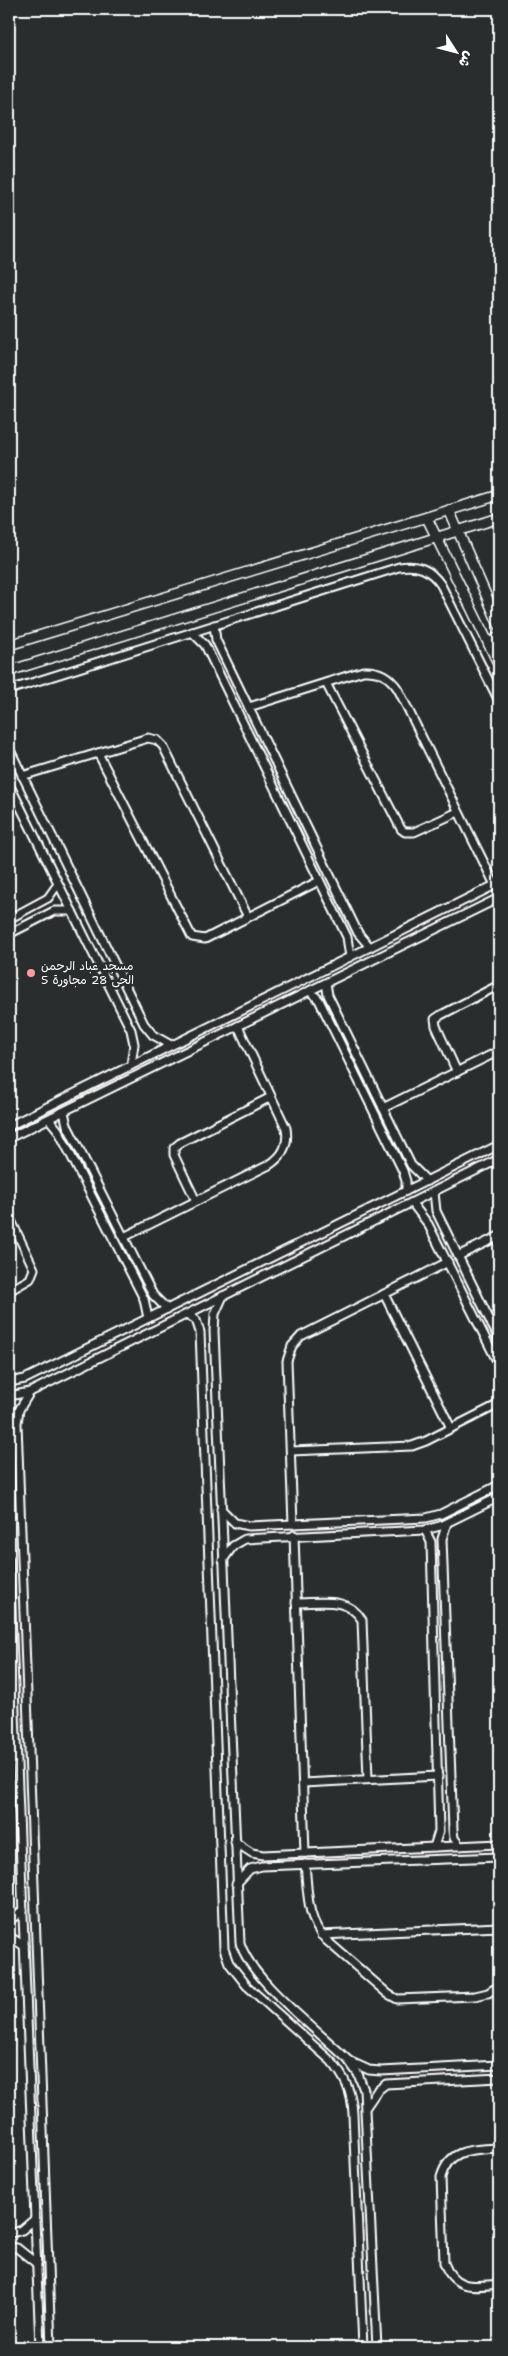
<svg xmlns="http://www.w3.org/2000/svg" width="508" height="2356" font-family="'Shantell Sans','Playpen Sans Arabic',sans-serif">
<rect width="100%" height="100%" fill="#2a2d2e"/>
<filter id="ink" filterUnits="userSpaceOnUse"><feTurbulence type="fractalNoise" baseFrequency=".02" numOctaves="2"/><feDisplacementMap in="SourceGraphic" scale="10" xChannelSelector="R" yChannelSelector="G"/><feConvolveMatrix kernelMatrix="1 2 1 2 8 2 1 2 1" color-interpolation-filters="sRGB"/></filter>
<g filter="url(#ink)">
<g fill="none" stroke-linecap="round" stroke-linejoin="round">
<g stroke="#fff" stroke-width="11">
<g id="minor">
<polyline points="214,625 216,640 358,933 370,947"/>
<polyline points="192,632 205,645 347,937 350,957"/>
<polyline points="326,683 401,829 405,832 414,832 458,812"/>
<path d="M9,690L399,567C418,564 430,569 441,585L499,701"/>
<path d="M249,707L363,671C379,670 389,676 398,689L495,885"/>
<polyline points="9,748 144,1024 153,1035 171,1045"/>
<polyline points="98,753 192,937 205,939 319,881"/>
<polyline points="22,776 148,738 157,740 163,746 248,917"/>
<polyline points="9,784 131,1030 134,1044 131,1065"/>
<polyline points="9,919 48,898 58,884"/>
<polyline points="9,934 54,911 72,911"/>
<polyline points="326,983 328,995 411,1165 427,1181"/>
<polyline points="310,991 319,1000 403,1171 406,1181 406,1191"/>
<polyline points="457,1072 436,1026 435,1019 441,1015 499,985"/>
<polyline points="383,1108 499,1051"/>
<polyline points="64,1112 67,1125 153,1295 167,1309"/>
<polyline points="49,1119 58,1130 144,1299 148,1318"/>
<polyline points="9,1126 499,883"/>
<polyline points="9,1138 499,898"/>
<polyline points="434,1192 436,1211 499,1339"/>
<polyline points="196,1201 174,1155 174,1148 180,1143 271,1097"/>
<polyline points="412,1203 428,1224 499,1365"/>
<polyline points="9,1216 34,1269 30,1279 9,1291"/>
<path d="M124,1237L269,1165C283,1156 289,1145 286,1128L238,1026"/>
<polyline points="458,1256 499,1236"/>
<polyline points="384,1294 451,1428"/>
<path d="M223,1296L215,1314L214,1331L240,1943C253,1983 317,2029 348,2060L358,2074L364,2090L377,2347"/>
<path d="M187,1314L196,1320L200,1332L224,1949L229,1963L247,1986L331,2061C345,2077 352,2092 353,2114L363,2347"/>
<polyline points="492,1325 499,1322"/>
<polyline points="9,1382 25,1379 499,1145"/>
<polyline points="30,1392 19,1410 17,1423 51,2347"/>
<polyline points="9,1396 30,1392 499,1159"/>
<polyline points="291,1451 412,1446 426,1441 499,1404"/>
<polyline points="221,1509 235,1523 249,1526 426,1518 441,1514 499,1485"/>
<polyline points="447,1523 442,1539 453,1830 454,1838 460,1846"/>
<polyline points="293,1524 287,1361 292,1346 301,1336 448,1262"/>
<polyline points="425,1530 431,1542 439,1831 434,1847"/>
<polyline points="294,1535 305,1853"/>
<polyline points="9,1559 40,2347"/>
<polyline points="223,1560 233,1546 245,1539 425,1530 440,1526 499,1497"/>
<path d="M296,1603C320,1603 348,1596 362,1620L368,1779"/>
<polyline points="303,1783 438,1776"/>
<polyline points="235,1842 252,1853 263,1855 499,1844"/>
<path d="M305,1864C308,1891 306,1919 326,1940L388,1994L397,1999L475,1996L488,1993L499,1986"/>
<polyline points="236,1884 250,1869 262,1866 499,1857"/>
<polyline points="9,1921 23,1910"/>
<polyline points="321,1935 499,1927"/>
<polyline points="9,1936 24,1946"/>
<polyline points="349,2061 369,2070 381,2071 499,2065"/>
<polyline points="366,2107 377,2091 386,2084 499,2078"/>
<path d="M499,2148C473,2150 450,2147 441,2177L444,2263C455,2291 474,2286 499,2284"/>
<polyline points="9,2234 22,2230 35,2219"/>
<polyline points="9,2247 17,2248 37,2264"/>
</g>
</g>
<g stroke="#fff" stroke-width="12">
<g id="tertiary">
<polyline points="449,510 499,625"/>
<polyline points="427,518 499,665"/>
<polyline points="9,645 499,495"/>
<polyline points="489,645 499,636"/>
<polyline points="9,671 499,518"/>
</g>
</g>
<use href="#minor" stroke="#2a2d2e" stroke-width="7"/>
<use href="#tertiary" stroke="#2a2d2e" stroke-width="9"/>
</g>
</g>
<circle fill="#ff9aa2" stroke="#2a2d2e" stroke-width="2" cx="31" cy="973" r="5"/>
<g text-anchor="middle" dominant-baseline="central" stroke-width="5" stroke-linejoin="round" paint-order="stroke">
<g font-size="12" fill="#fff" stroke="#2a2d2e" text-anchor="start">
<text x="41" y="966">مسجد عباد الرحمن<tspan x="41" dy="14">الحى 28 مجاورة 5</tspan></text>
</g>
</g>
<rect width="508" height="2356" fill="none" stroke="#2a2d2e" stroke-width="30"/>
<rect x="15" y="15" width="478" height="2326" fill="none" stroke="#fff" stroke-width="2" filter="url(#ink)"/>
<g transform="translate(456 52) rotate(126)" stroke="#2a2d2e" stroke-width="4" paint-order="stroke">
<path d="M0-4L9 19L0 12L-9 19Z" fill="#ffffff"/>
<text y="-8" font-size="14" font-weight="bold" text-anchor="middle" fill="#ffffff">ش</text>
</g>
</svg>
